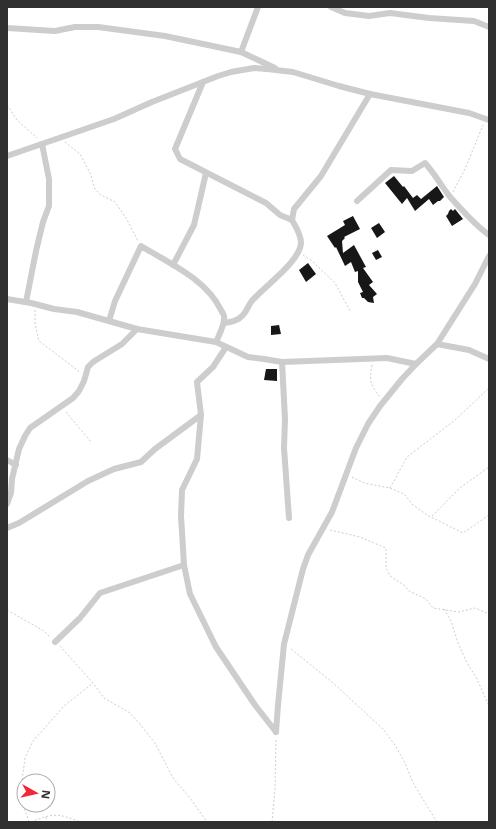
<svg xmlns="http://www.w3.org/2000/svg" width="496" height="829" font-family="'Open Sans',sans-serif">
<rect width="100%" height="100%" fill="#fff"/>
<g fill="#171717">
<polygon points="394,176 403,187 404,186 413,198 417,195 421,199 437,186 444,197 440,201 438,201 433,205 429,199 415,211 407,198 402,204 385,183"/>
<polygon points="451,209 453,211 455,209 463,219 452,226 446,216 448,214 449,211"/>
<polygon points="353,216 360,229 344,237 345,238 342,241 343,253 354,245 366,267 363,268 373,282 369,285 377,294 373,297 374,303 368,302 364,298 362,298 360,293 363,292 358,282 358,271 355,272 351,262 345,266 336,247 335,248 327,236 345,225 343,221"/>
<polygon points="379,223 385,232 377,238 371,228"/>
<polygon points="378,250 382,257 376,260 372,253"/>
<polygon points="308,263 316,274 306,282 299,270"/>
<polygon points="279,325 281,334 271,335 271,326"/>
<polygon points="266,369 277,369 277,381 264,380"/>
</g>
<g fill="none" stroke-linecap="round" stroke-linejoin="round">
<g stroke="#cdcdcd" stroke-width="1" stroke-dasharray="2 2" stroke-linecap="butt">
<polyline points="7,105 17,120 37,138"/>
<polyline points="65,142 80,154 90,173 95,189 101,195 115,202 126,218 138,241"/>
<polyline points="453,192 465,169 483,125"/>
<polyline points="303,255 312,261 335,283 350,311"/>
<polyline points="35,310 35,324 39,341 80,372"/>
<path d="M372,365C369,381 370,384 380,397"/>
<polyline points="66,412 91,442"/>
<polyline points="352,477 364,483 390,488 404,494 413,505 427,515 463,533 489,515"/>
<polyline points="390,488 407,457 455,420 489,388"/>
<polyline points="432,516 461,487 489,467"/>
<polyline points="330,530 360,537 386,548 386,568 390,576 404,585 409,591 426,599 433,608 459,612 475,608 489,614"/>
<polyline points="444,609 451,621 458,643 467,663 476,677 489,706"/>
<polyline points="7,610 44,631 50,637"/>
<polyline points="60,646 93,683 104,698 130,713 139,723 155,743 173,778 190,798 207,822"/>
<polyline points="291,649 332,682 383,729 395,745 405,763 413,783 437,822"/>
<polyline points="46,817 47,822"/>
<polyline points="29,822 20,796 25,758 33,741 64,706 93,683"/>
<path d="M31,822C53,813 58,813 80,822"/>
<polyline points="272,822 275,789 276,739"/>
</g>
<g stroke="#cdcdcd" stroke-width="6">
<polyline points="331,7 345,13 369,16 390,13 429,18 474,21 489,27"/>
<polyline points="7,28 55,31 75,27 98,27 165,36 241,52 275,68"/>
<polyline points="241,52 258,7"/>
<polyline points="203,82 175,149 180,159 266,203 280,215 292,220"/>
<polyline points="7,156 114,119 152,102 218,76 231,72 254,68 267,69 293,72 339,86 370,94 469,113 489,120"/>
<path d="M357,201L391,170L412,171L425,163C435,174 442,187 451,198C463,211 475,225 489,235"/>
<polyline points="489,256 475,284 437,344 469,350 489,359"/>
<polyline points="173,265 194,225 206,173"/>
<polyline points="7,299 31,303 54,309 77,312 137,329 216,342 248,357 264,359 282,362 387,358 416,364"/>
<polyline points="26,302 36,251 43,222 49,206 49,179 42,144"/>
<path d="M109,321L115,301L141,246C169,263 206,279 221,310C223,313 225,316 224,319C224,326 219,335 216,342"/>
<path d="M224,323C231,322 238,321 243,315C247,311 248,306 251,302C263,287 300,262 301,243C301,234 296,227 292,220L294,209L321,176L370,94"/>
<polyline points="226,347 213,367 197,382 201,415 197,459 182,490 181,516 184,565 190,594 216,647 255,705 276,732"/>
<polyline points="282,362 285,419 284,448 289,518"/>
<polyline points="7,460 16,465"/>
<polyline points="7,504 11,493 12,479 19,449 25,436 30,428 73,398 79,391 84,381 88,367 93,362 122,344 137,329"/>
<polyline points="7,528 19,523 88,481 114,469 141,462 155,449 201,415"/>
<polyline points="55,642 80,618 100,593 184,565"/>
<polyline points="276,732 278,705 284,644 303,569 308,555 332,512 356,448 368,424 380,406 402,379 416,364 437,344"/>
</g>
</g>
<rect width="496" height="829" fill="none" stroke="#303030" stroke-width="16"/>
<g transform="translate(36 793) rotate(98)"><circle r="19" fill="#ffffff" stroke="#acacac"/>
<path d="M0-3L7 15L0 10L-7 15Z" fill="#f32738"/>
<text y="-6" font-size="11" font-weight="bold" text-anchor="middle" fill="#303030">N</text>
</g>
</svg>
